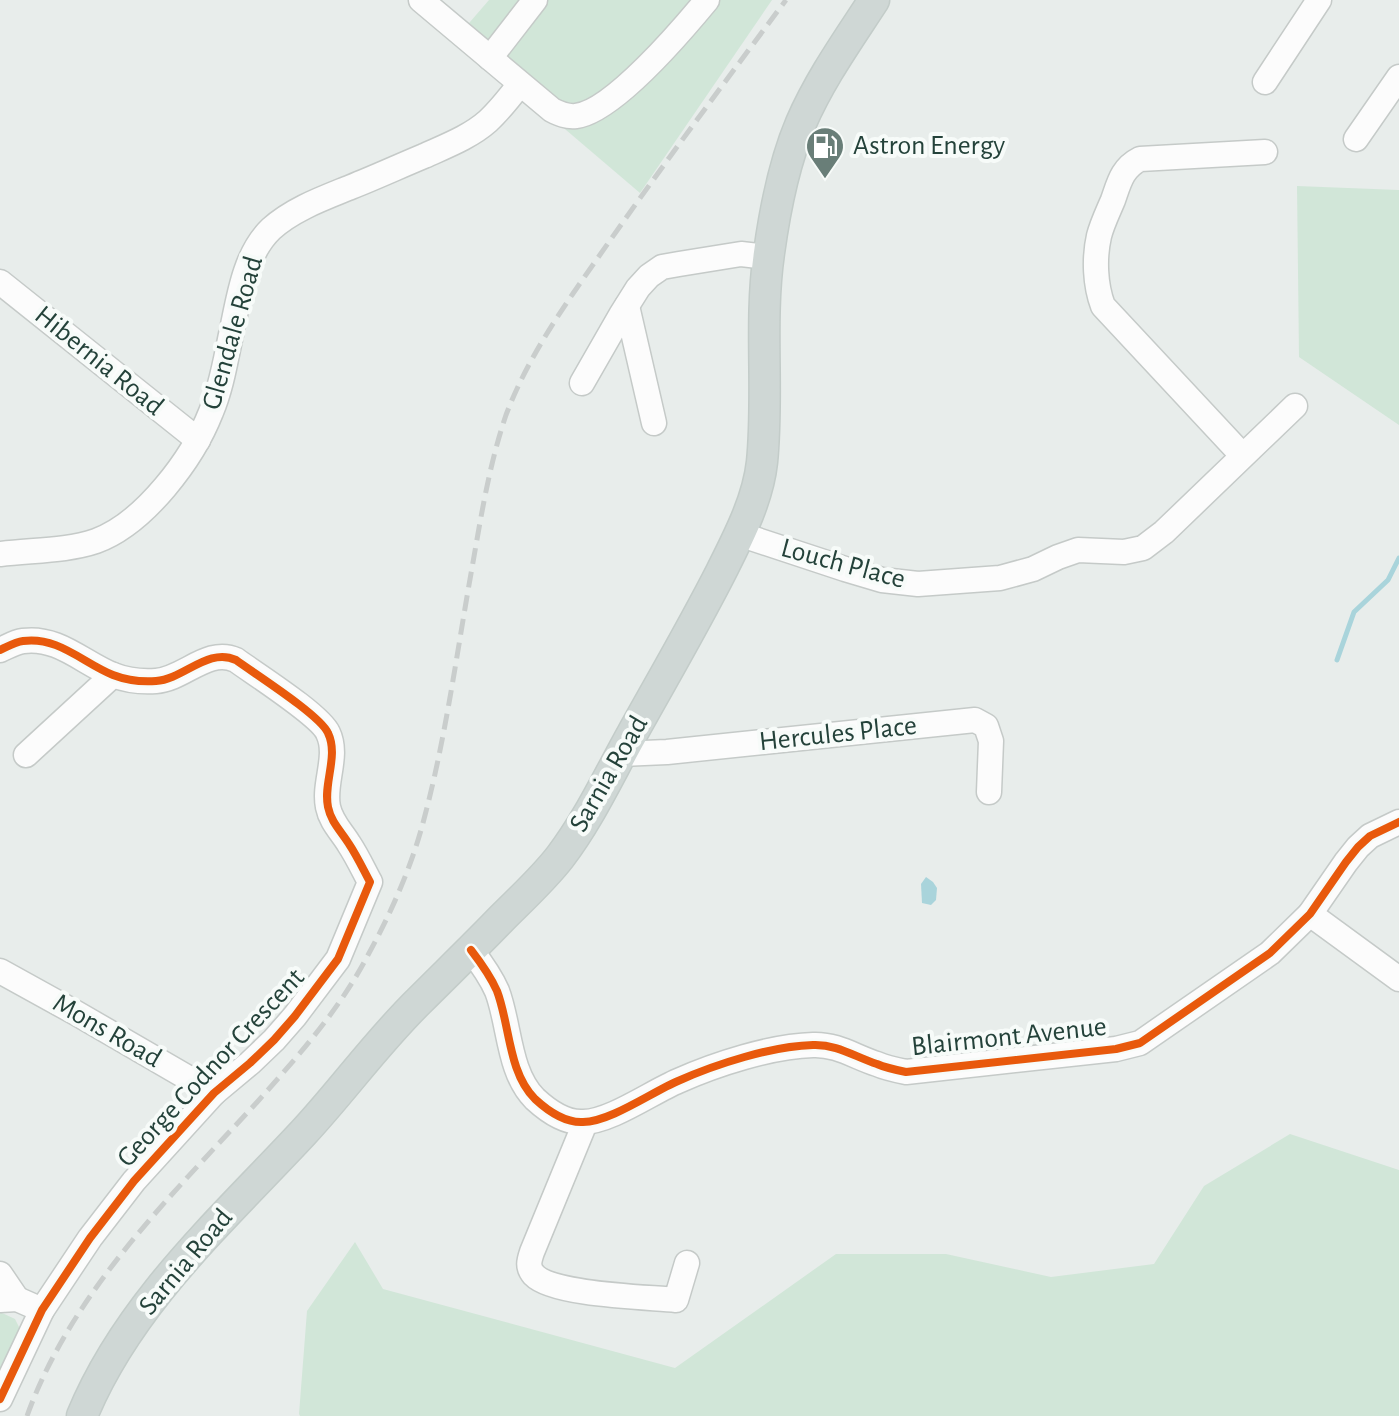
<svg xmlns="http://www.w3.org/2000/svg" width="1399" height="1416" font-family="'Alegreya Sans',sans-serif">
<rect width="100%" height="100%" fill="#e8edeb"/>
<g fill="#d1e6d8">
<polygon points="489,0 772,0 640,193 457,37"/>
<polygon points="1297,186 1399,190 1399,425 1299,357"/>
<polygon points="1290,1134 1399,1170 1399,1416 300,1416 299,1414 307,1311 355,1242 383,1289 675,1368 836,1254 946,1254 1051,1277 1154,1264 1204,1186"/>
<polygon points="0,1312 15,1319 22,1333 0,1374"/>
</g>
<polygon fill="#a9d4db" points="926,877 933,882 937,888 936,900 931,905 922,903 921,884"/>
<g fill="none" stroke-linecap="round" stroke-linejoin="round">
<polyline stroke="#a9d4db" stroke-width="5" points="1337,660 1354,612 1388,580 1399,558"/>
<g stroke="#c5cac8" stroke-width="27">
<g id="minor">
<path d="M421,0L552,110C560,114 567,117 576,116C613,112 683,29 707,0"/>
<polyline points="490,58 535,0"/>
<polyline points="1265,82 1319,0"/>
<polyline points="1356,139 1399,77"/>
<polyline points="0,282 198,440"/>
<polyline points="627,306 654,423"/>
<polyline points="582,383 621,315 638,288 649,276 662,267 679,264 741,254 768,257"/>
<path d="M1242,455L1103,306C1095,285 1094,258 1099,236C1102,224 1108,212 1113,200C1119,183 1122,168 1140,159L1265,152"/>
<polyline points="739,534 845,569 882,580 918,584 1000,578 1033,569 1058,557 1078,550 1124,552 1143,548 1164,532 1295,406"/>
<path d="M0,554C31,550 67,551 96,541C145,523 193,458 211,412C222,386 226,357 232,330C239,296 245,254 271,229C293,209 324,198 351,187C376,177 400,166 424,156C446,146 470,137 488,121C500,110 510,97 520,84"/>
<path d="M0,650C7,647 15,642 23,641C58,636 83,663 113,675C126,680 142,682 156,681C184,679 208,647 236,660C255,674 320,715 328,733C339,756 323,783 328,807C331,822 341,831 349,844C357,856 363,869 370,882L338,959L295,1016L274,1040L250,1063L214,1093L134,1181L90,1238L42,1310L0,1399"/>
<polyline points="621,754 667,752 975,720 986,726 991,741 989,792"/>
<polyline points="26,755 113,675"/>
<polyline points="1310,914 1399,979"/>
<path d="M471,950C481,963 490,975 497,991C510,1025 508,1072 535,1099C548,1111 565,1123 583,1122C610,1122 652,1092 678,1081C716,1064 772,1046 813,1045C837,1044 855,1057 877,1064C886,1068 896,1070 906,1072L1116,1049L1140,1043L1270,953L1310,914L1346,862L1358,847L1370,836L1399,822"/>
<polyline points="0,971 76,1013 214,1093"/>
<path d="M585,1123L532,1252C529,1261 527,1267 534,1275C553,1295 646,1297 676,1300L687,1263"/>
<polyline points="0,1274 17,1299"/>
<polyline points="0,1300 17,1299 42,1310"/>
</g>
</g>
<g stroke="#c3ccc9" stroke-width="33">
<path id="major" d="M82,1416C128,1304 222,1220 303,1133C343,1090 377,1042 419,1001C447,973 475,946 502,918C522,898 543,879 560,857C589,819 609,775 632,734C662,680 693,627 721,572C738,538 758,500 762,462C769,393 759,322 769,253C775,209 784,163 801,123C820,79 848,40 874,0"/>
</g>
<use href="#minor" stroke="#fcfcfc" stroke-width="24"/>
<use href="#major" stroke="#cfd7d5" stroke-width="30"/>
<path stroke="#c9cdcc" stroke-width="5" stroke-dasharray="16 8" stroke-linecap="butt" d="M27,1416C72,1291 171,1196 259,1100C299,1055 340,1009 368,955C391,913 412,866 424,819C446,737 457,651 472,568C481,517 489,465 506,415C530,351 572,295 611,239C668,158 727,79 786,0"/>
<g stroke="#f7fbf9" stroke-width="13">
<g id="cycleway">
<path d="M0,650C7,647 15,642 23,641C58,636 83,663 113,675C126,680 142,682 156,681C184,679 208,647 236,660C255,674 320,715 328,733C339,756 323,783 328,807C331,822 341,831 349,844C357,856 363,869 370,882L338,959L295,1016L274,1040L250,1063L214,1093L134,1181L90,1238L42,1310L0,1399"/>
<path d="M471,950C481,963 490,975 497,991C510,1025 508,1072 535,1099C548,1111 565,1123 583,1122C610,1122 652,1092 678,1081C716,1064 772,1046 813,1045C837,1044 855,1057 877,1064C886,1068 896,1070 906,1072L1116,1049L1140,1043L1270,953L1310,914L1346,862L1358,847L1370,836L1399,822"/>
</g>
</g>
<use href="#cycleway" stroke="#e8590c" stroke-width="8"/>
</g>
<defs>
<g id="fuel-pin" transform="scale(2)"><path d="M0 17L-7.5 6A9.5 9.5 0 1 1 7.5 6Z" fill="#697e78" stroke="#f7fbf9"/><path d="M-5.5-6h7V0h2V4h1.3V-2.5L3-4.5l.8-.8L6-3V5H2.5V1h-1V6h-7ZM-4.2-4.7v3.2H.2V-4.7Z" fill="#fff"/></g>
</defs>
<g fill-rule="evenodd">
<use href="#fuel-pin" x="825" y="146"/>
</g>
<g text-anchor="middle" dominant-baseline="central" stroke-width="8" stroke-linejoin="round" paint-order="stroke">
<g font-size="28" fill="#24423a" stroke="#f7fbf9" text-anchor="start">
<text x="853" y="146">Astron Energy</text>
</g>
<g font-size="28" fill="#24423a" stroke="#f7fbf9">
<text transform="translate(233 333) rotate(-74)">Glendale Road</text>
<text transform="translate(99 361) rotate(39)">Hibernia Road</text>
<text transform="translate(843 564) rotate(15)">Louch Place</text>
<text transform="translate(838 734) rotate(-6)">Hercules Place</text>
<text transform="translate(609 774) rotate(-60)">Sarnia Road</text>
<text transform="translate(107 1031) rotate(30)">Mons Road</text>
<text transform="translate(1009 1037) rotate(-6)">Blairmont Avenue</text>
<text transform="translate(211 1068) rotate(-47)">George Codnor Crescent</text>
<text transform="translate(186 1262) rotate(-50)">Sarnia Road</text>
</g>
</g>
</svg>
